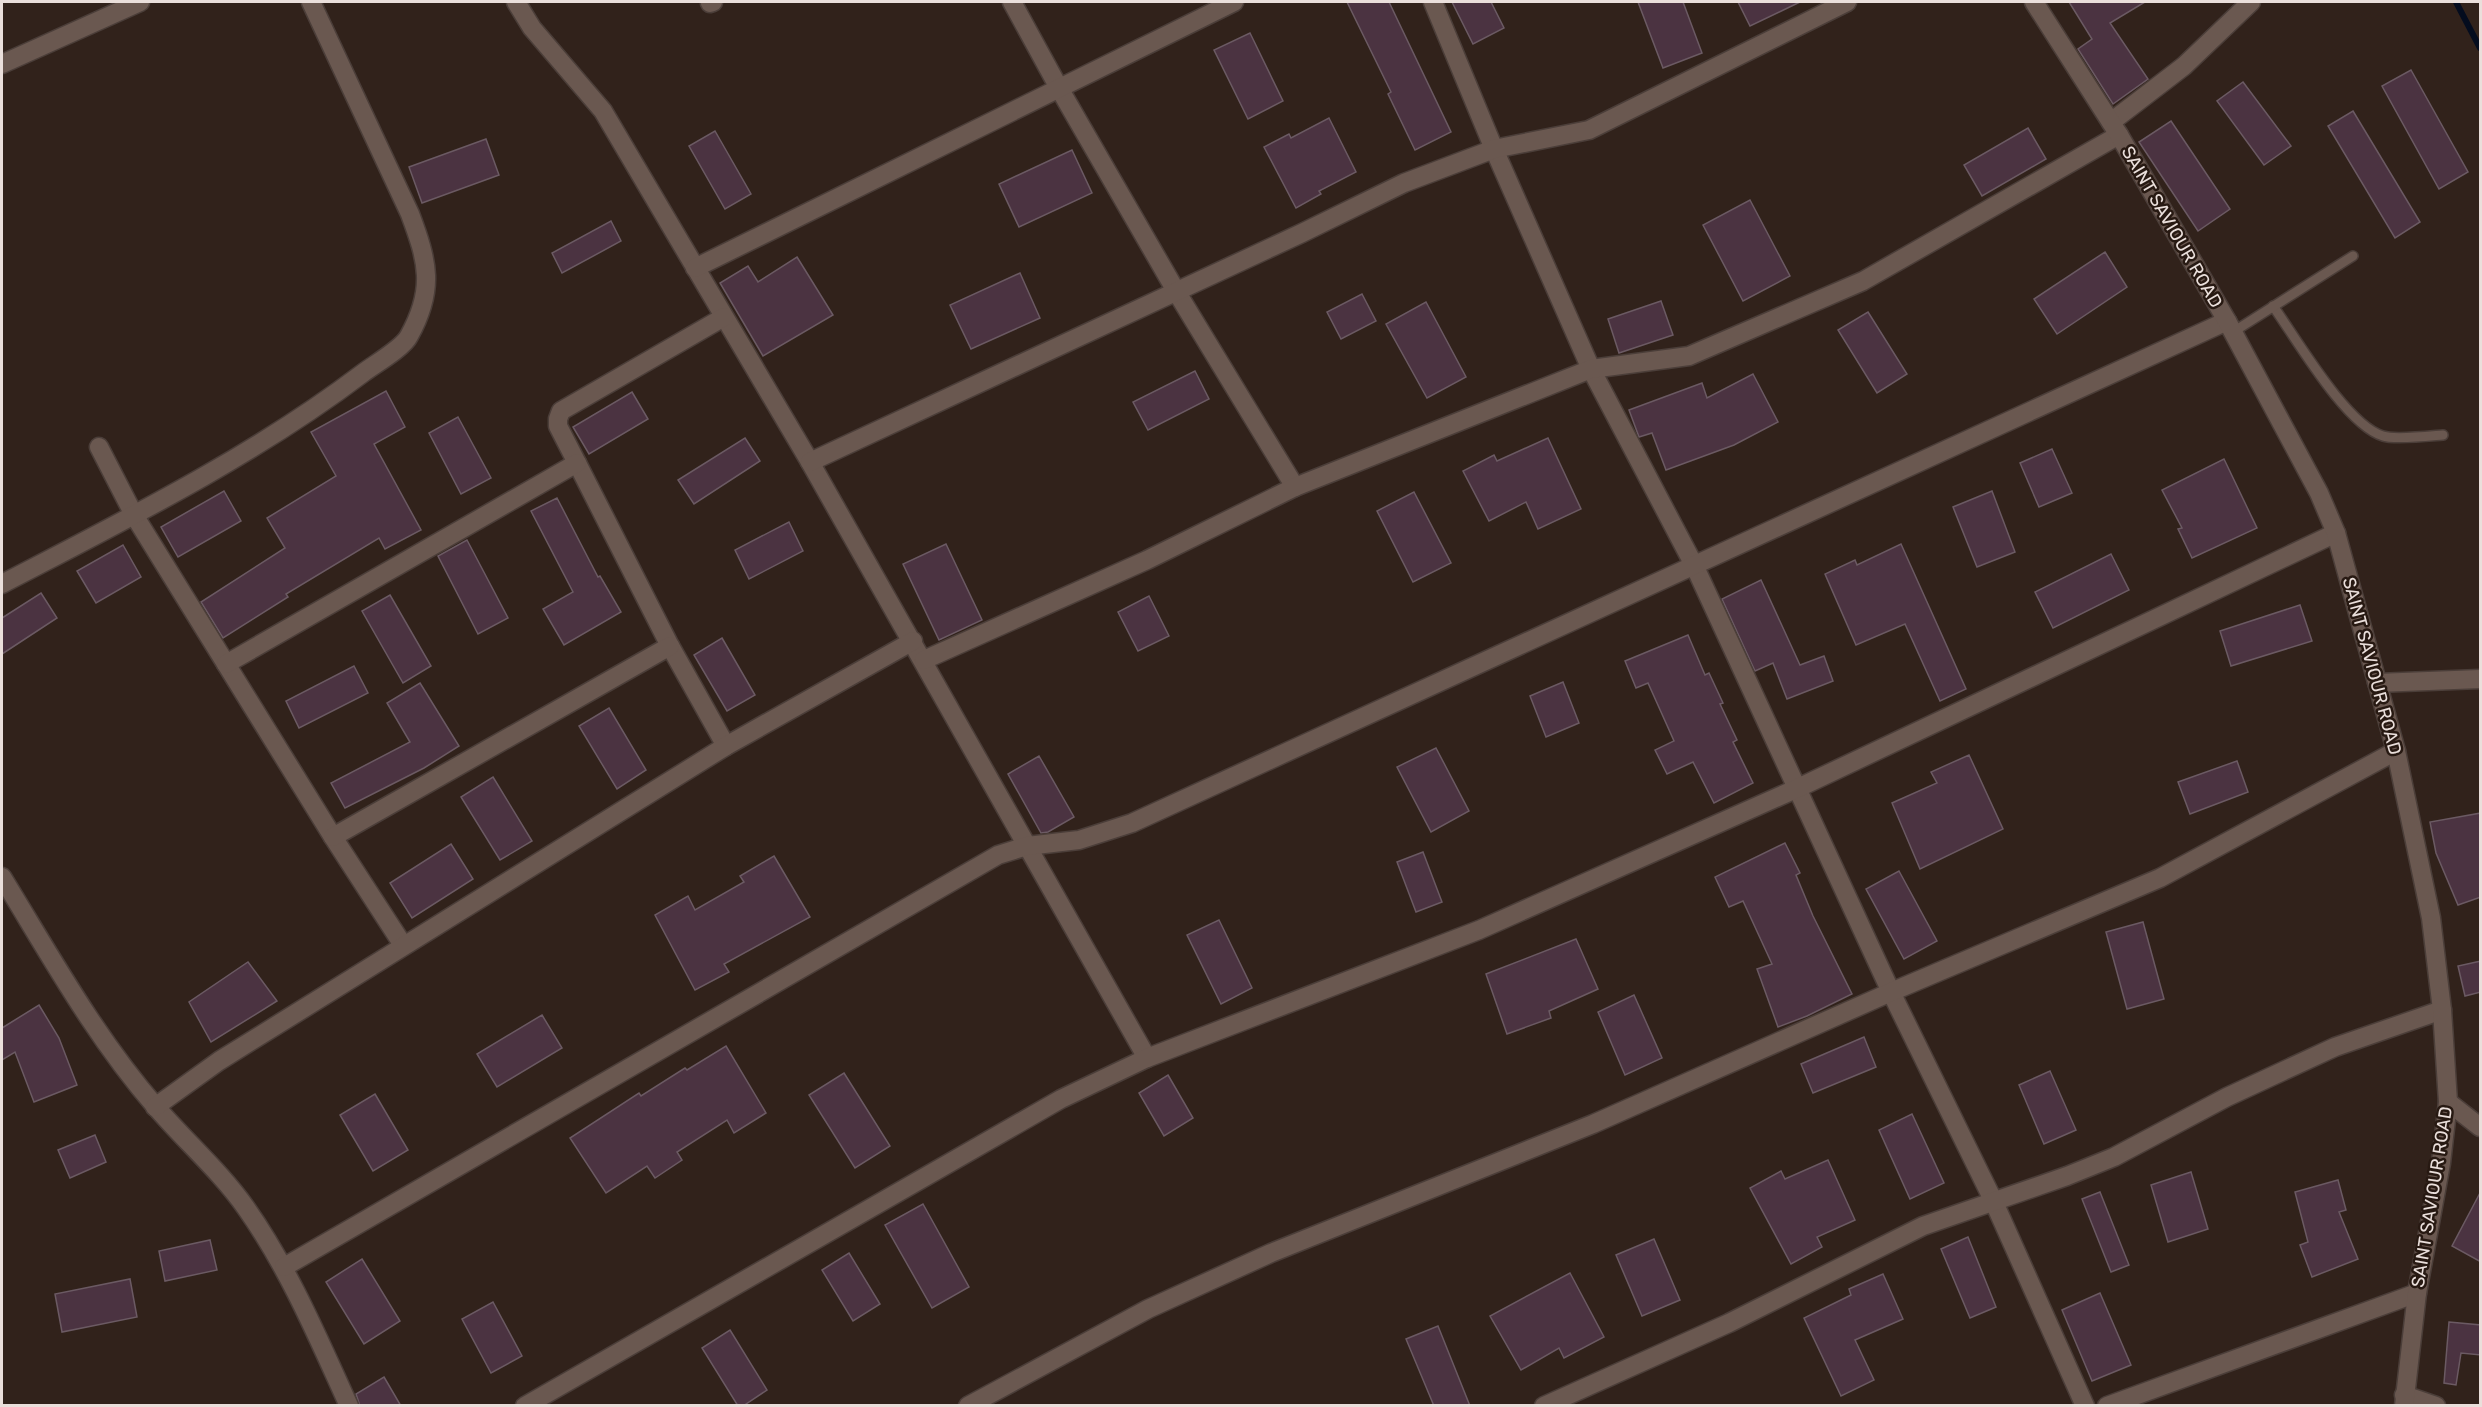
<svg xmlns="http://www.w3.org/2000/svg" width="2482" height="1407" font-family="Rubik,sans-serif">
<rect width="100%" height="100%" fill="#31221b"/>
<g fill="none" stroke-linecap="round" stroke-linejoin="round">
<polyline stroke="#040c1e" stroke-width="6" points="2456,2 2480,48"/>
</g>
<g fill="#4b3341" stroke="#6b5a63" stroke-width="1.5">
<polygon points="1347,2 1389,2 1451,132 1415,150 1388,94 1391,92"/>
<polygon points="1452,2 1491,2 1504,28 1473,44"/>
<polygon points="1638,2 1683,2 1702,53 1663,68"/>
<polygon points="1738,2 1800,2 1750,26"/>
<polygon points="2069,2 2145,2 2110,23 2148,79 2113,104 2078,49 2092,39"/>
<polygon points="1250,33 1283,101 1248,119 1214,50"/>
<polygon points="2411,70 2468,172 2439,189 2382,86"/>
<polygon points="2243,82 2291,146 2264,165 2217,101"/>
<polygon points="2353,111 2420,222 2395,238 2328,126"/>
<polygon points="1329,118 1356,172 1319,191 1321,194 1296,208 1264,147 1289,134 1291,138"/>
<polygon points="2171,121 2230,209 2198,231 2139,142"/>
<polygon points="2028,128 2046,159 1982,196 1964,165"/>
<polygon points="715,131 751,194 725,209 689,146"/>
<polygon points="486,139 499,175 422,203 409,167"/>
<polygon points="1072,150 1092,193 1019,227 999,184"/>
<polygon points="1750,200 1790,276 1743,301 1703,225"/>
<polygon points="611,221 621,241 562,273 552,253"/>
<polygon points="2105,252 2127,287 2057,334 2034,299"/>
<polygon points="797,257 833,315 763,356 720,283 748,266 758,282"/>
<polygon points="1020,273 1040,318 971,349 950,305"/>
<polygon points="1362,294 1376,321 1341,339 1327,312"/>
<polygon points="1661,301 1673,335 1619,353 1608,319"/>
<polygon points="1426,302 1466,377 1427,398 1386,324"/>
<polygon points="1868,312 1907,374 1877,393 1838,330"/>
<polygon points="1195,371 1209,399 1148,430 1133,402"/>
<polygon points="1753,374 1778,422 1734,445 1666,470 1652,433 1639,437 1629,410 1702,383 1707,398"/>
<polygon points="386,391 405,427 374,444 421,530 385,549 379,538 286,594 288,597 223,638 201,602 285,548 267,518 336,476 311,432"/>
<polygon points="632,392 648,419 589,454 573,427"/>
<polygon points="458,417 491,478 461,494 429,433"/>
<polygon points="745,438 760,461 694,504 678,480"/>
<polygon points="1548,438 1581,509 1538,529 1526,502 1489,521 1463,471 1494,455 1497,461"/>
<polygon points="2052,449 2072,493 2039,507 2020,463"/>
<polygon points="2224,459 2257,528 2192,558 2178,529 2182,528 2162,490"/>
<polygon points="224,491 241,521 178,557 161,527"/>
<polygon points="1992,491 2015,552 1977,567 1953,507"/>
<polygon points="1414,492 1451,563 1413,582 1377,511"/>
<polygon points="557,498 598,577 600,576 621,612 564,645 543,609 573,592 531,511"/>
<polygon points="789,522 803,551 749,579 735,550"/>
<polygon points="467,540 508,618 478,634 438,556"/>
<polygon points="946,544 982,620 939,640 903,564"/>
<polygon points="1901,544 1966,689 1940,701 1905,624 1856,645 1825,574 1855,560 1857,565"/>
<polygon points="123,545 141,577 96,603 77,571"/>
<polygon points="2111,554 2129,590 2053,628 2035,592"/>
<polygon points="1761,580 1800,665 1824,656 1833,681 1787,699 1773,663 1755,671 1722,599"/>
<polygon points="41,593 57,618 2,654 2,618"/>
<polygon points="390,595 431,666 403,683 362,611"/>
<polygon points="1149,596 1169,636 1138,651 1118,612"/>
<polygon points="2300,605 2312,641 2231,666 2220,631"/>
<polygon points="1688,635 1705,675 1709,673 1723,703 1720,704 1737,740 1733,742 1753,783 1714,803 1693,762 1667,774 1655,750 1674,741 1648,683 1636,688 1625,661"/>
<polygon points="722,638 755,695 727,711 694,655"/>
<polygon points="354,666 368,693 299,728 286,701"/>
<polygon points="1563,682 1579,723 1546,737 1530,696"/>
<polygon points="420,683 459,746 424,768 345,808 331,783 410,742 387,703"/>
<polygon points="609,708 646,770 617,789 579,726"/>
<polygon points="1436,748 1469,811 1431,832 1397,767"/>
<polygon points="1969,755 2003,829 1920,869 1892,803 1937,783 1931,772"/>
<polygon points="1039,756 1074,817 1048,832 1041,833 1008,774"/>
<polygon points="2237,761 2248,792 2190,814 2178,782"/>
<polygon points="493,777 532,841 500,860 461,797"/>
<polygon points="2481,813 2481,897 2458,905 2436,853 2430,822"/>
<polygon points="1785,843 1800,873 1796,875 1813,916 1852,994 1807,1016 1778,1027 1757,969 1772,964 1743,901 1729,907 1715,877"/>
<polygon points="451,844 473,879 412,918 390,883"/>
<polygon points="1423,852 1442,902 1416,912 1397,862"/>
<polygon points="774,856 810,917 724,964 729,972 695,990 655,915 688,896 695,910 744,882 740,876"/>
<polygon points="1899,871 1937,941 1904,959 1866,889"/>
<polygon points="1219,920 1252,988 1221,1004 1187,935"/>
<polygon points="2143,922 2164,999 2127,1009 2106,932"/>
<polygon points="1576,939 1598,989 1549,1011 1551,1018 1507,1034 1486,974"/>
<polygon points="2481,961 2481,992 2465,996 2458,966"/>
<polygon points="248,962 277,1001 211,1042 189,1002"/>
<polygon points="1634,995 1662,1058 1625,1075 1598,1012"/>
<polygon points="39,1005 59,1038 77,1085 34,1102 15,1052 2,1060 2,1028"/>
<polygon points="542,1015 562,1048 497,1087 477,1054"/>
<polygon points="1864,1037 1876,1067 1813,1093 1801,1064"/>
<polygon points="726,1046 766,1113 734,1133 727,1120 677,1152 682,1160 655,1178 647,1166 606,1193 570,1138 639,1093 641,1096 685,1068 687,1070"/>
<polygon points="2050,1071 2076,1130 2044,1144 2019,1085"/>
<polygon points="844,1073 890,1146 855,1168 809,1095"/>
<polygon points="1168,1075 1193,1118 1164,1136 1139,1093"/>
<polygon points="375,1094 408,1150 373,1171 340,1115"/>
<polygon points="1912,1114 1944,1183 1910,1199 1879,1130"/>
<polygon points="95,1135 106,1162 70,1178 58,1150"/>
<polygon points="1828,1160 1855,1220 1817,1237 1822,1247 1791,1264 1750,1188 1781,1171 1785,1179"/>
<polygon points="2191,1172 2208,1229 2168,1242 2151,1185"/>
<polygon points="2338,1180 2346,1210 2339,1212 2358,1259 2312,1277 2300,1245 2308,1242 2295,1192"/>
<polygon points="2481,1191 2481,1262 2452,1246"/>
<polygon points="2100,1192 2129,1265 2111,1272 2082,1199"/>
<polygon points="923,1204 969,1287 932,1308 885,1225"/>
<polygon points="1968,1237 1996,1307 1970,1318 1941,1249"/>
<polygon points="1654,1239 1680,1300 1642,1316 1616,1255"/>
<polygon points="210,1240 217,1270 165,1281 159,1251"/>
<polygon points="849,1253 880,1304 853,1321 822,1270"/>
<polygon points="362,1259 400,1321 364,1344 326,1282"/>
<polygon points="1570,1273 1604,1337 1564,1358 1559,1348 1521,1370 1490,1316"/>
<polygon points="1883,1274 1903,1319 1855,1340 1874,1380 1841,1396 1804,1318 1851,1295 1849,1289"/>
<polygon points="130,1279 137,1317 62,1332 55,1294"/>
<polygon points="2100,1293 2131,1365 2092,1381 2062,1310"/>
<polygon points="493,1302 522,1356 491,1373 462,1319"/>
<polygon points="2449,1322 2481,1325 2481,1355 2461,1353 2456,1385 2444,1383"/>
<polygon points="1438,1326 1470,1406 1434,1406 1406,1339"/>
<polygon points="730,1330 767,1390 743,1406 738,1406 702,1348"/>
<polygon points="384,1377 401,1406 360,1406 356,1394"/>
</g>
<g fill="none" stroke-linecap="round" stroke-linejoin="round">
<g stroke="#4b3e39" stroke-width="12">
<g id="lane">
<path d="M2273,306C2296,338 2346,425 2383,436C2394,440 2430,436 2443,435"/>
<polyline points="2233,332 2353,256"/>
</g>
</g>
<g stroke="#4b3e39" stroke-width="21">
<g id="street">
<polyline points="516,2 532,28 603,111 810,462 1147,1058"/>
<polyline points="1012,2 1059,88 1176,291 1295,487"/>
<polyline points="1433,2 1494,149 1591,369 1695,567 1891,992 1993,1200 2085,1406"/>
<polyline points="710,3 713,2"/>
<polyline points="2,64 140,2"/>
<polyline points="2111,122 2184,66 2251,2"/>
<polyline points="695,268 1234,2"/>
<polyline points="724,317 561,411 558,419 558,426 577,463 670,646 726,746"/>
<polyline points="99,447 134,515 333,837 403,945"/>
<polyline points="810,462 1302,233 1404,183 1494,149 1589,130 1847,2"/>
<path d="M2,584C125,520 252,457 363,373C375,364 403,348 409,336C435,289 428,262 410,214L311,2"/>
<polyline points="924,660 1147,560 1295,487 1591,369 1689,356 1863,281 2119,135"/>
<polyline points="226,664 577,463"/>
<polyline points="2377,683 2480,679"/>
<polyline points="333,837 670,646"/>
<path d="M2,877C50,955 95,1037 156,1107C185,1141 220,1171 246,1208C289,1269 318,1338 349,1406"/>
<polyline points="2448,1102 2480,1127"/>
<polyline points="155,1107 219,1061 726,746 913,641"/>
<polyline points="284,1267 998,855 1027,846 1079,840 1132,823 2227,321"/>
<polyline points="2404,1395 2436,1406"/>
<polyline points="525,1406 1061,1099 1147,1058 1479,930 1798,788 2336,533"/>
<polyline points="968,1406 1148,1309 1271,1253 1593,1124 1891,992 2160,878 2396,751"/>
<polyline points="1544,1406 1729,1323 1923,1226 2067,1176 2114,1157 2227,1097 2335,1047 2442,1010"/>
<polyline points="2107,1406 2417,1293"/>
</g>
</g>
<g stroke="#4b3e39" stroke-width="21">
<polyline id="secondary" points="2034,2 2119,135 2227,321 2319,493 2336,533 2396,751 2431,918 2442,1010 2448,1102 2441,1163 2417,1293 2404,1406"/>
</g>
<use href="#lane" stroke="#6a5850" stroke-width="9"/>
<use href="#street" stroke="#6a5850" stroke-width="18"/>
<use href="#secondary" stroke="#6a5850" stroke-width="18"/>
</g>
<g text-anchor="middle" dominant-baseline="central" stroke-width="5" stroke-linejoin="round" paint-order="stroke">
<g font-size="18" fill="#eadfdb" stroke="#271912">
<text transform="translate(2172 227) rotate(60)">SAINT SAVIOUR ROAD</text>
<text transform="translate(2372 666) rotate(75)">SAINT SAVIOUR ROAD</text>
<text transform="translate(2432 1197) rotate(-81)">SAINT SAVIOUR ROAD</text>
</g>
</g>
<rect width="2482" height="1407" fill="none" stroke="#eadfdb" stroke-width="6"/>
</svg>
